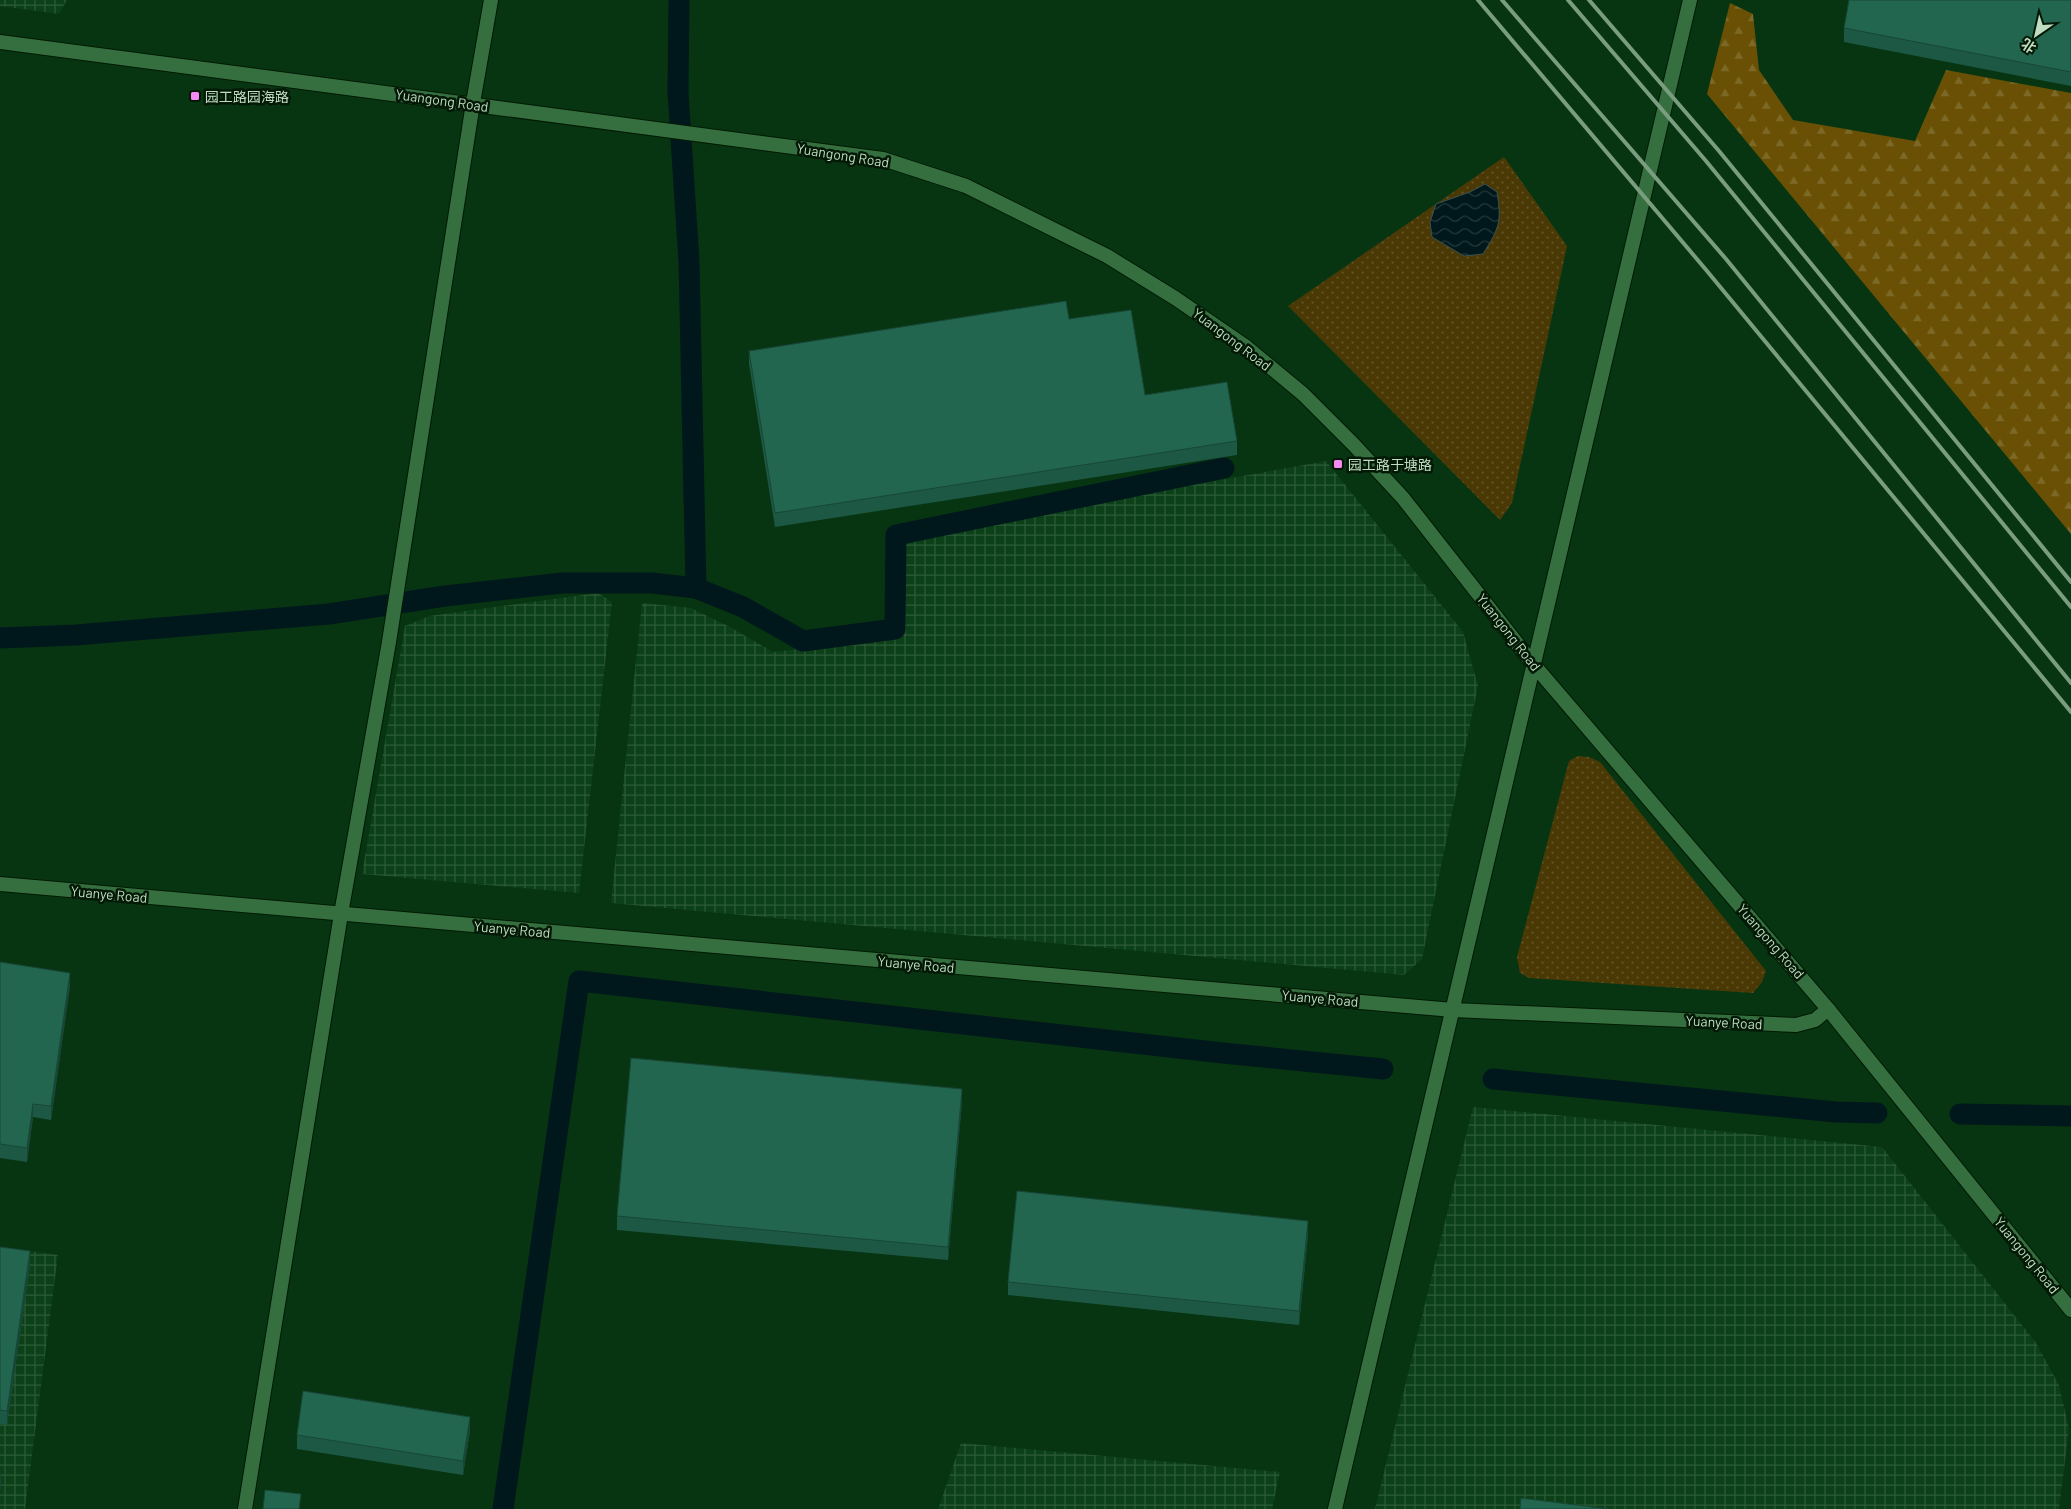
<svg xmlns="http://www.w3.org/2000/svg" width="2071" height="1509" font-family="Barlow,'Noto Sans SC',sans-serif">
<defs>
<pattern id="industrial-grid" width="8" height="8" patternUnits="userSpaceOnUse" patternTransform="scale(1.25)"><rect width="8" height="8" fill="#0b4018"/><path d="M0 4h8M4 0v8" fill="none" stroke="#2d5b38"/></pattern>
<pattern id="grass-dots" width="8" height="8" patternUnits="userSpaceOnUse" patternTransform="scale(1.25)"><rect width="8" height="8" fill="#4b3905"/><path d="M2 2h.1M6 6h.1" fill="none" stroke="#635528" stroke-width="1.8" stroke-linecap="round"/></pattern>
<pattern id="forest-firs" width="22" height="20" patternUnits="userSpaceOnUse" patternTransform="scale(1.25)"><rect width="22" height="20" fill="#695004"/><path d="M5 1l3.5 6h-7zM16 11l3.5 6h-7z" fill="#7d6927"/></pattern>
<pattern id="water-waves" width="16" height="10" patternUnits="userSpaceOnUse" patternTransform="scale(1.25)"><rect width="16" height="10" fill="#00181c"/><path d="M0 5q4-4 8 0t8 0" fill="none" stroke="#23393b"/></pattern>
</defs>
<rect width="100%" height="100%" fill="#073512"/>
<g fill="url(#industrial-grid)">
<polygon points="0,0 67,0 59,14 0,6"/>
<polygon points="1326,461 1463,632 1478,686 1422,959 1404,975 611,903 642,603 691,608 730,627 773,652 900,638 906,540 1085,504"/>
<polygon points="598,593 612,602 579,893 362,874 405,626 429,616"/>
<polygon points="1473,1107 1882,1147 2036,1343 2059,1385 2069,1429 2059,1509 1375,1509"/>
<polygon points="0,1247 58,1255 25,1509 0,1509"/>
<polygon points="961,1443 1280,1472 1272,1509 938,1509"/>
</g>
<g fill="url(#grass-dots)">
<polygon points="1504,157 1567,246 1512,503 1500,520 1288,306"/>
<polygon points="1578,756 1589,757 1600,762 1766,971 1762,982 1753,993 1529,978 1520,973 1517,957 1569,761"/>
</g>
<polygon fill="url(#forest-firs)" points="1730,3 1753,14 1759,70 1793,120 1915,141 1946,70 2071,93 2071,534 1707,94"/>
<path fill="url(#water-waves)" stroke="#39534e" d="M1485,184L1497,192C1502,223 1499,228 1483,254L1464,256L1432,237L1430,222L1436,204L1470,192Z"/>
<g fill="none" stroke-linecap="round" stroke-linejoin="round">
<g stroke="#00181c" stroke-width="21">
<polyline points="679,0 678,92 689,262 696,588"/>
<polyline points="0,638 76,635 329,614 445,596 562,583 652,583 696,588 743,607 803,641 895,629 896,535 1224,468"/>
<polyline points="1493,1079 1836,1112 1877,1113"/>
<polyline points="1960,1114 2071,1116"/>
<polyline points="503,1509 579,981 1223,1053 1383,1069"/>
</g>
<g stroke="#001a03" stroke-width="16">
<g id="minor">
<polyline points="0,42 883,159 966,186 1107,256 1175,298 1245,346 1303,394 1354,445 1403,498 1534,665 1828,1009 2071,1310"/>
<polyline points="0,884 1453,1010 1796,1025 1815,1020 1828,1009"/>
<polyline points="245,1509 341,914 389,642 473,103 491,0"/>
<polyline points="1335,1509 1690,0"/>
</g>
</g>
<use href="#minor" stroke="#366f3f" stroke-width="14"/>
<g stroke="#799d7e" stroke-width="4">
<polyline points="1478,0 1707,271 2071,712"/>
<polyline points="1502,0 1726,259 2071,683"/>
<polyline points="1568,0 1706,161 2071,607"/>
<polyline points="1589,0 1719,151 2071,582"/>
</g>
</g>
<g fill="#1d5844">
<polygon points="2071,0 2071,86 1844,42 1844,28"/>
<polygon points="1069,319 1145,395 1237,441 1237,455 775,527 749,364 749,351"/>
<polygon points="0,962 70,986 51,1120 33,1117 27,1162 0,1158"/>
<polygon points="962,1102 948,1260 617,1230 617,1216"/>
<polygon points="1308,1235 1299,1325 1008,1295 1008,1282"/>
<polygon points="0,1247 30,1265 7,1425 0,1424"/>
<polygon points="470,1431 463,1475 297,1449 297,1435"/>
</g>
<g fill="#184737">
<polygon points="70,973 70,986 51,1120 51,1106"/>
<polygon points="962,1089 962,1102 948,1260 948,1247"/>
<polygon points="33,1104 33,1117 27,1162 27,1148"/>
<polygon points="1308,1221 1308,1235 1299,1325 1299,1311"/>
<polygon points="30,1251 30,1265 7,1425 7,1411"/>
<polygon points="470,1417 470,1431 463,1475 463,1461"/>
<polygon points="1,1470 1,1484 0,1492 0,1479"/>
</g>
<g fill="#22664f" stroke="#184737">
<polygon points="1849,0 2071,0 2071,72 1844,28"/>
<polygon points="1066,301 1069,319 1131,310 1145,395 1227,382 1237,441 775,513 749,351"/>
<polygon points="0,962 70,973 51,1106 33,1104 27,1148 0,1144"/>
<polygon points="631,1058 962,1089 948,1247 617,1216"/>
<polygon points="1017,1191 1308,1221 1299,1311 1008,1282"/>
<polygon points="0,1247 30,1251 7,1411 0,1410"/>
<polygon points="303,1391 470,1417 463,1461 297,1435"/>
<polygon points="265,1490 301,1494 299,1509 263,1509"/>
<polygon points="1521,1498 1608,1509 1520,1509"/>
</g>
<g fill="#f28af2" stroke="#031906" stroke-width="2">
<rect x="190" y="91" width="10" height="10" rx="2.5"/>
<rect x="1333" y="459" width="10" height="10" rx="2.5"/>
</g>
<g text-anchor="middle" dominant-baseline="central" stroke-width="5" stroke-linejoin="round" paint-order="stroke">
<g font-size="14" fill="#bfddc1" stroke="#031906" text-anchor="start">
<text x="205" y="96">园工路园海路</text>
<text x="1348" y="464">园工路于塘路</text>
</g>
<g font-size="14" fill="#bfddc1" stroke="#031906">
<text transform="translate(442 100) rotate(8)">Yuangong Road</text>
<text transform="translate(843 155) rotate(9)">Yuangong Road</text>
<text transform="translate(1232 339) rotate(37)">Yuangong Road</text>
<text transform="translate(1509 632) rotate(52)">Yuangong Road</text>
<text transform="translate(109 894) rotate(5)">Yuanye Road</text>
<text transform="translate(512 929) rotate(5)">Yuanye Road</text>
<text transform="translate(1771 941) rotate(49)">Yuangong Road</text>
<text transform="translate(916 964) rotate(5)">Yuanye Road</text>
<text transform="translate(1320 998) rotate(5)">Yuanye Road</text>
<text transform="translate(1724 1022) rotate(3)">Yuanye Road</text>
<text transform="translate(2027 1255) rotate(51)">Yuangong Road</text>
</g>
</g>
<g transform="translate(2036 35) rotate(214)" stroke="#031906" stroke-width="4" paint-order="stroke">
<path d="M0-4L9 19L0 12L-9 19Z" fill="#bfddc1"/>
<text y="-8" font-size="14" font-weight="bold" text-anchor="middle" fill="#bfddc1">北</text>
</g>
</svg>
